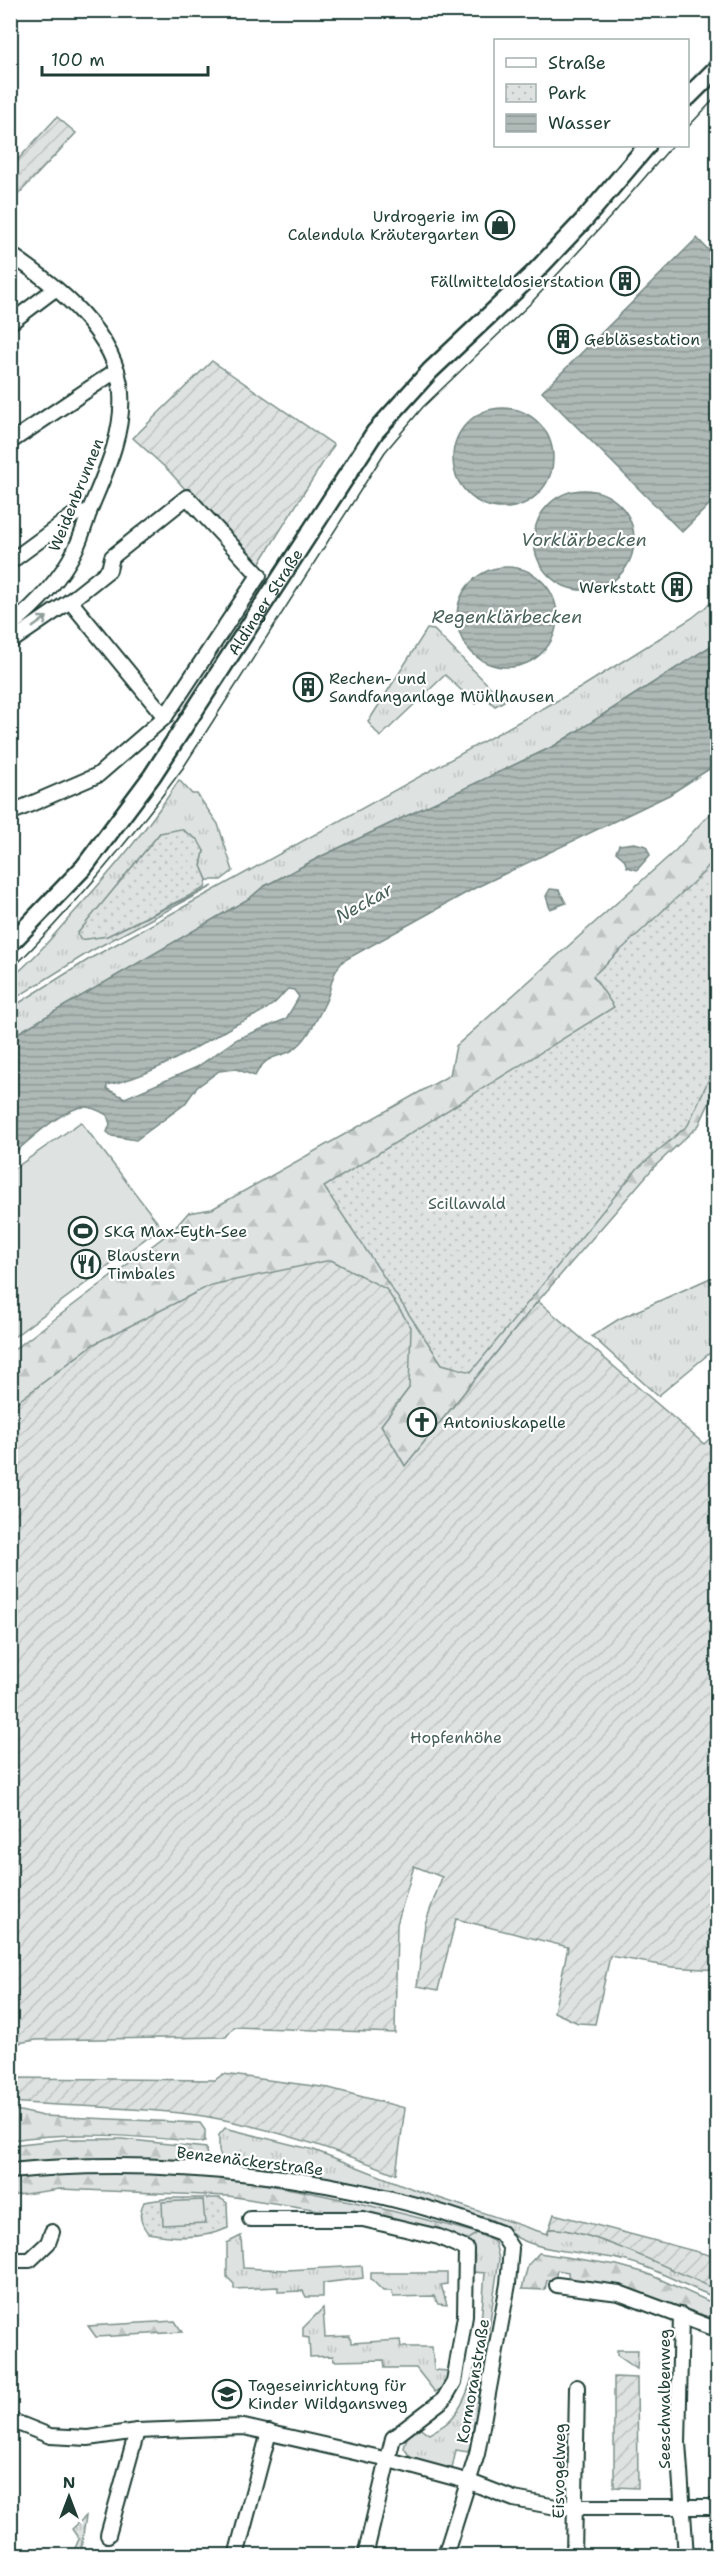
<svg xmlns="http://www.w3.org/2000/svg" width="728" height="2566" font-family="'Shantell Sans',sans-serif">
<defs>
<pattern id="grass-tufts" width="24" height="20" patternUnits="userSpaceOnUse" patternTransform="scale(1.5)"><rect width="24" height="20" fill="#dee3e2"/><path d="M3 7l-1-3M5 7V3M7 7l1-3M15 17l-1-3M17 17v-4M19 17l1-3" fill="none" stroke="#bec4c2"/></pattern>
<pattern id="forest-firs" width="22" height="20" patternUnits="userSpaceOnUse" patternTransform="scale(1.5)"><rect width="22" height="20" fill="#dee3e2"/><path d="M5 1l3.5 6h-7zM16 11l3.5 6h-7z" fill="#bec4c2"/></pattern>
<pattern id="park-dots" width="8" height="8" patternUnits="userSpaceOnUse" patternTransform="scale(1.5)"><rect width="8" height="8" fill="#dee3e2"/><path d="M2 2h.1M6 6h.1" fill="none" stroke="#bec4c2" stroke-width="1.8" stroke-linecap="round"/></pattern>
<pattern id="garden-furrows" width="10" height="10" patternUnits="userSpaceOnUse" patternTransform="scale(1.5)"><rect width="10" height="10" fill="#dee3e2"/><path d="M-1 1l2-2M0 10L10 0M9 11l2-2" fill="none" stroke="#bec4c2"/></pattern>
<pattern id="water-rules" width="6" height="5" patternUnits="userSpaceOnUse" patternTransform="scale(1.5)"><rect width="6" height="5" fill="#afbab7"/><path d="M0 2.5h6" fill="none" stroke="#8e9896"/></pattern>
</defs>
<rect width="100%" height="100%" fill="#fff"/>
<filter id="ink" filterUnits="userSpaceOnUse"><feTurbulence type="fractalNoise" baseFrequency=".0167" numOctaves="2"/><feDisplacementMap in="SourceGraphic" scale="12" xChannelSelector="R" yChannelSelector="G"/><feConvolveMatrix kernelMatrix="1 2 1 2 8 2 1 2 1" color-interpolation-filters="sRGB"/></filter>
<g filter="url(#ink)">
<g fill="url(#grass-tufts)" stroke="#7e908b" stroke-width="1.5">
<polygon points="717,598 717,642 554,746 322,856 263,887 250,898 11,1037 11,1008 91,958 580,688 692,618"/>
<polygon points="427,629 434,630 504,701 495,706 484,696 476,704 445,675 380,737 368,722"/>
<path d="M179,780L192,794H197L218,824L233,871L221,880H207L201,866L204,851L160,833L78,933L81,939L107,936L213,886L91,951L11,1001V978C36,958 56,932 78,908C115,867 149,827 179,780Z"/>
<polygon points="717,1275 717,1347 658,1396 592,1336 619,1319"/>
<path d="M225,2128L314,2150L418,2191L547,2234L549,2229C583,2226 682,2274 717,2289V2298C684,2286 653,2266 618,2259C587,2252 551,2253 522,2240C508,2234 503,2223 487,2218L307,2176L223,2163L219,2151V2135Z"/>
<path d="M477,2233L495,2242L499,2259L473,2438L468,2452L456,2450L452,2469L412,2460L404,2448L407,2437L419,2427L429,2434C436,2430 444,2426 449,2421C481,2391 481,2314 485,2273L473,2272L474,2251L465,2241Z"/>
<polygon points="241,2236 243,2268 287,2270 362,2266 363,2278 323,2283 323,2297 306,2297 303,2291 278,2292 278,2287 234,2289 234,2284 227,2277 227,2243"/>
<polygon points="371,2273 447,2273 447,2284 441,2285 447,2305 438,2304 434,2296 393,2297 392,2291 383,2291 371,2279"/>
<polygon points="323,2308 325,2337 350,2336 351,2343 400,2340 401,2347 432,2347 434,2370 449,2371 441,2389 435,2392 416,2368 385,2368 384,2360 334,2361 333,2356 310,2357 309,2338 303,2337 303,2328"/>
<polygon points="617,2350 638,2350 637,2369 617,2355"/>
<polygon points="86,2516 80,2555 72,2555 79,2539 72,2529"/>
</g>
<g fill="url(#forest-firs)" stroke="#7e908b" stroke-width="1.5">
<polygon points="717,806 717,1086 699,1125 654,1167 538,1301 405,1466 381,1425 409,1388 94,1344 11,1407 11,1352 173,1230 188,1213 212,1209 450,1075 456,1046 675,851"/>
<path d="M11,2109L43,2116L200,2123L205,2130V2141L201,2142C137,2136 74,2131 11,2140Z"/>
<polygon points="66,2139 122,2139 206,2148 207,2162 89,2159 11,2165 11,2145"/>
<path d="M60,2172C115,2172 171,2173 226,2179C311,2189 394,2211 477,2233L465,2241L372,2218L228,2196L60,2189L11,2196V2175Z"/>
<polygon points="539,2253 617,2265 646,2273 717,2305 717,2320 616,2285 569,2282 568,2272 557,2270 555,2280 547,2280 545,2290 522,2289 528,2265"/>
<polygon points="175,2321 182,2332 96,2337 88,2326"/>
</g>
<g fill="url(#park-dots)" stroke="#7e908b" stroke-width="1.5">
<polygon points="181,829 198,840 204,851 201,866 207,880 205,888 107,936 81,940 77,934 160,833"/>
<polygon points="717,855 717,1061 688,1125 637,1169 471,1372 442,1364 324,1187 614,1007 593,976 702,874"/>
<path d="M170,2198H220L227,2203L228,2228C204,2239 174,2238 148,2233C140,2223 138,2214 144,2202Z"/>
</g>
<g fill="url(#garden-furrows)" stroke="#7e908b" stroke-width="1.5">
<polygon points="57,117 76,133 11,202 11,167"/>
<polygon points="212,361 334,445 256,569 169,471 133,438"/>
<polygon points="331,1260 386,1289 411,1327 409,1388 381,1425 405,1466 538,1301 704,1444 717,1432 717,1970 672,1967 610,1956 595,2024 578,2023 554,2012 568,1947 456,1919 438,1990 417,1986 425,1924 442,1877 414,1866 397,1924 395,2033 234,2027 226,2037 36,2040 11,2044 11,1407 94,1344 211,1285"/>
<path d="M223,2074L329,2088L405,2108L396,2174C334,2149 269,2127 203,2116C139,2107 74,2107 11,2102V2078L215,2080Z"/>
<path d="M554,2214L717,2257V2290C682,2274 583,2226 549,2229Z"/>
<polygon points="614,2377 637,2378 638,2488 614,2487"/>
</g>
<g fill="#dee3e2" stroke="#7e908b" stroke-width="1.5">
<polygon points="81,1122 161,1227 11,1339 11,1171"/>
<polygon points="203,2200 205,2223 163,2225 162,2202"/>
</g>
<g fill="url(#water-rules)" stroke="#758883" stroke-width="1.5" fill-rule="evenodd">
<polygon points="697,238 717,259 717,497 682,532 542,392"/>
<circle cx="503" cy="458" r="50"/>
<circle cx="584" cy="540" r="50"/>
<circle cx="507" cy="617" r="50"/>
<path d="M717,642V764L669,795L475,888L343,961C329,977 333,986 325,1003C319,1015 311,1033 301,1043C284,1062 269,1048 255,1076L236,1069L219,1071L196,1088L185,1104L136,1140L112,1136L107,1132L110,1124L107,1115C100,1111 93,1107 85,1107C64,1107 27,1142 11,1156V1037L250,898L263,887L322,856L554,746ZM288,989L294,990L299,997L286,1019L237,1039L197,1067L125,1098L107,1089V1085C152,1076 189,1051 228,1029C243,1020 258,1016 272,1005C278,1001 282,994 288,989Z"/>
<polygon points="634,843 646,846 650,855 637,870 627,867 624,859 616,852 619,845"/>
<polygon points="550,889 559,890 566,903 550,909 546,896"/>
</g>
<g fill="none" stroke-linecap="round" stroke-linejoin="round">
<g stroke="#1f3d34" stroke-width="18">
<g id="minor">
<path d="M10,254C56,285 117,333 121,393C124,433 106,471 91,507C86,521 82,536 75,550C60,580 36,605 10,626"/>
<polyline points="10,323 55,289"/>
<polyline points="10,442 117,370"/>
<polyline points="10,562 78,512 89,513"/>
<polyline points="70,601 165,717"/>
<polyline points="10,642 70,601 109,570 112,557 187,497 259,575 165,717 98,775 10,813"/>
<path d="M10,2171C167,2156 354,2176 501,2233L511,2248L508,2284L477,2454L445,2556"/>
<polyline points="250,2219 363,2219 439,2237 466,2249 465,2316 454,2382 444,2399 393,2438 365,2556"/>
<polyline points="10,2260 30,2260 48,2243 52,2232"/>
<polyline points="557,2285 619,2293 718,2330"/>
<polyline points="681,2315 678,2443 686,2556"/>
<polyline points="10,2420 50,2436 88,2438 137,2431 244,2427 389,2460 470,2482 514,2499 556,2507 718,2507"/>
<polyline points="108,2535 137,2431"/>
<polyline points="236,2556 269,2432"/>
<polyline points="574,2556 577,2387"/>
</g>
</g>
<g stroke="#1f3d34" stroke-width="21">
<g id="major">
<polyline points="688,97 718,67"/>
<path id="s1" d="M10,944L84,867L152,776L375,432L430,371L534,273L584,220L647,146"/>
</g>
</g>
<use href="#minor" stroke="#fff" stroke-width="14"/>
<use href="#major" stroke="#fff" stroke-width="16"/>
<g stroke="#1f3d34" stroke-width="1.5">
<polyline points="688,127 718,95"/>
<path d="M10,971C73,908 130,840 183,768L385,452L423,407L531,303L614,213L672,146"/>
</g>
</g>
<defs><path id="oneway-shaft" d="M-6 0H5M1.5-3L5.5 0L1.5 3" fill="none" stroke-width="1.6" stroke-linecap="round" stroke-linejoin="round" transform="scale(1.5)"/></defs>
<use stroke="#8f9e9a" href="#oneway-shaft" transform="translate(40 622) rotate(-36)"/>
</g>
<defs>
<g id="shop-ring" transform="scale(1.5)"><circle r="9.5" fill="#fff" stroke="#1f3d34" stroke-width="1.5"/><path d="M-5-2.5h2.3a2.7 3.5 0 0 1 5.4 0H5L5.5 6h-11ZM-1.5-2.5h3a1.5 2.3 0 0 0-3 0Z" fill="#1f3d34"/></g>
<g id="building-ring" transform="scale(1.5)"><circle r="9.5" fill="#fff" stroke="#1f3d34" stroke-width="1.5"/><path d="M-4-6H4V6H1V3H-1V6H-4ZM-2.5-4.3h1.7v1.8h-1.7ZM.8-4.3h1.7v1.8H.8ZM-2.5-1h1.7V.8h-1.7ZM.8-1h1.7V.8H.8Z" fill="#1f3d34"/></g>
<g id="stadium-ring" transform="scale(1.5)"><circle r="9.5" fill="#fff" stroke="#1f3d34" stroke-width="1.5"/><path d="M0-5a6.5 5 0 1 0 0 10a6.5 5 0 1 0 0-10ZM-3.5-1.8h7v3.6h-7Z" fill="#1f3d34"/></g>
<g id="restaurant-ring" transform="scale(1.5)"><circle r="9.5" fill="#fff" stroke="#1f3d34" stroke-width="1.5"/><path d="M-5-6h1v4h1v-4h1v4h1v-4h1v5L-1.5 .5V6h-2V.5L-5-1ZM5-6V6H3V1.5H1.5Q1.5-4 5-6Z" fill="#1f3d34"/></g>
<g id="church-ring" transform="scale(1.5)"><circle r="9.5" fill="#fff" stroke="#1f3d34" stroke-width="1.5"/><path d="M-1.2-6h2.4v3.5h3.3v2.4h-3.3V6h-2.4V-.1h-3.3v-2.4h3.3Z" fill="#1f3d34"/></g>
<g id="school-ring" transform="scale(1.5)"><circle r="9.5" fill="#fff" stroke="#1f3d34" stroke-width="1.5"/><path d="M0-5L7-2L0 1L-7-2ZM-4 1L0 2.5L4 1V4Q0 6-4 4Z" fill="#1f3d34"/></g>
</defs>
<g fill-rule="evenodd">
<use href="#shop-ring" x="500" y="225"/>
<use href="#building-ring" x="625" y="281"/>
<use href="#building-ring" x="563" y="339"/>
<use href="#building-ring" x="677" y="587"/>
<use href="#building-ring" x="308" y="687"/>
<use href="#stadium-ring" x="83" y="1231"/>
<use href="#restaurant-ring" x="86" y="1264"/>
<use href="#church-ring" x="422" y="1422"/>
<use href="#school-ring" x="227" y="2394"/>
</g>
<g text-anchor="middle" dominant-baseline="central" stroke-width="4.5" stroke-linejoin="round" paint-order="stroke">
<g font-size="16" fill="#1f3d34" stroke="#fff" text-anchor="start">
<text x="479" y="216" text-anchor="end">Urdrogerie im<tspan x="479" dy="18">Calendula Kräutergarten</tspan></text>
<text x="604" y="281" text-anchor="end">Fällmitteldosierstation</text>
<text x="584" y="339">Gebläsestation</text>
<text x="656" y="587" text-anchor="end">Werkstatt</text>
<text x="329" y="678">Rechen- und<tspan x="329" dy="18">Sandfanganlage Mühlhausen</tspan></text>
<text x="104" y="1231">SKG Max-Eyth-See</text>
<text x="107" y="1255">Blaustern<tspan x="107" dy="18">Timbales</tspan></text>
<text x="443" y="1422">Antoniuskapelle</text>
<text x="248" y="2385">Tageseinrichtung für<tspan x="248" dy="18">Kinder Wildgansweg</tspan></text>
</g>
<g font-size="16" fill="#1f3d34" stroke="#fff">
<text transform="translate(76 495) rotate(-68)">Weidenbrunnen</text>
<text stroke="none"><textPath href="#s1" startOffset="428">Aldinger Straße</textPath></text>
<text transform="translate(250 2161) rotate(7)">Benzenäckerstraße</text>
<text transform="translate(473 2381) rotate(-80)">Kormoranstraße</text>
<text transform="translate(664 2399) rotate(-90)">Seeschwalbenweg</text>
<text transform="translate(559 2471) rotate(-89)">Eisvogelweg</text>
</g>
<g font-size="16" fill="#455e57" stroke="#fff">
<text x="467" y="1203">Scillawald</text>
<text x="456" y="1737">Hopfenhöhe</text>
</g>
<g font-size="18" font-style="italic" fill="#4a625b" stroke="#fff">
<text x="584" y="540">Vorklärbecken</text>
<text x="507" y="617">Regenklärbecken</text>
<text transform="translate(364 903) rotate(-29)">Neckar</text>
</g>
</g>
<rect width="728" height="2566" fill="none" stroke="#fff" stroke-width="36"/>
<rect x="18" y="18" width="692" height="2530" fill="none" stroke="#1f3d34" stroke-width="2" filter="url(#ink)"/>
<rect x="494" y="39" width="195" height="108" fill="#ffffff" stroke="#a5b1ae" stroke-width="1.5"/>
<rect x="506" y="58" width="30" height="9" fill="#ffffff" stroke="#a5b1ae" stroke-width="1.5"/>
<text x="548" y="69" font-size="18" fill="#1f3d34">Straße</text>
<rect x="506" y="84" width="30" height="18" fill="url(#park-dots)" stroke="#a5b1ae" stroke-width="1.5"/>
<text x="548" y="99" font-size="18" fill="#1f3d34">Park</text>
<rect x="506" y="114" width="30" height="18" fill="url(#water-rules)" stroke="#a5b1ae" stroke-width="1.5"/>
<text x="548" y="129" font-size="18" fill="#1f3d34">Wasser</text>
<g transform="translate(69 2497)" stroke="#ffffff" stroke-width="4.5" paint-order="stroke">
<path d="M0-4.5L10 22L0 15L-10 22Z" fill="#1f3d34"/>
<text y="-9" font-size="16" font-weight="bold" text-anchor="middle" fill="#1f3d34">N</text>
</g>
<path d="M42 66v9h166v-9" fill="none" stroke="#1f3d34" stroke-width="3"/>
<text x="51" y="66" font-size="18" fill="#1f3d34" stroke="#ffffff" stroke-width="4.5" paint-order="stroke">100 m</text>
</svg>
